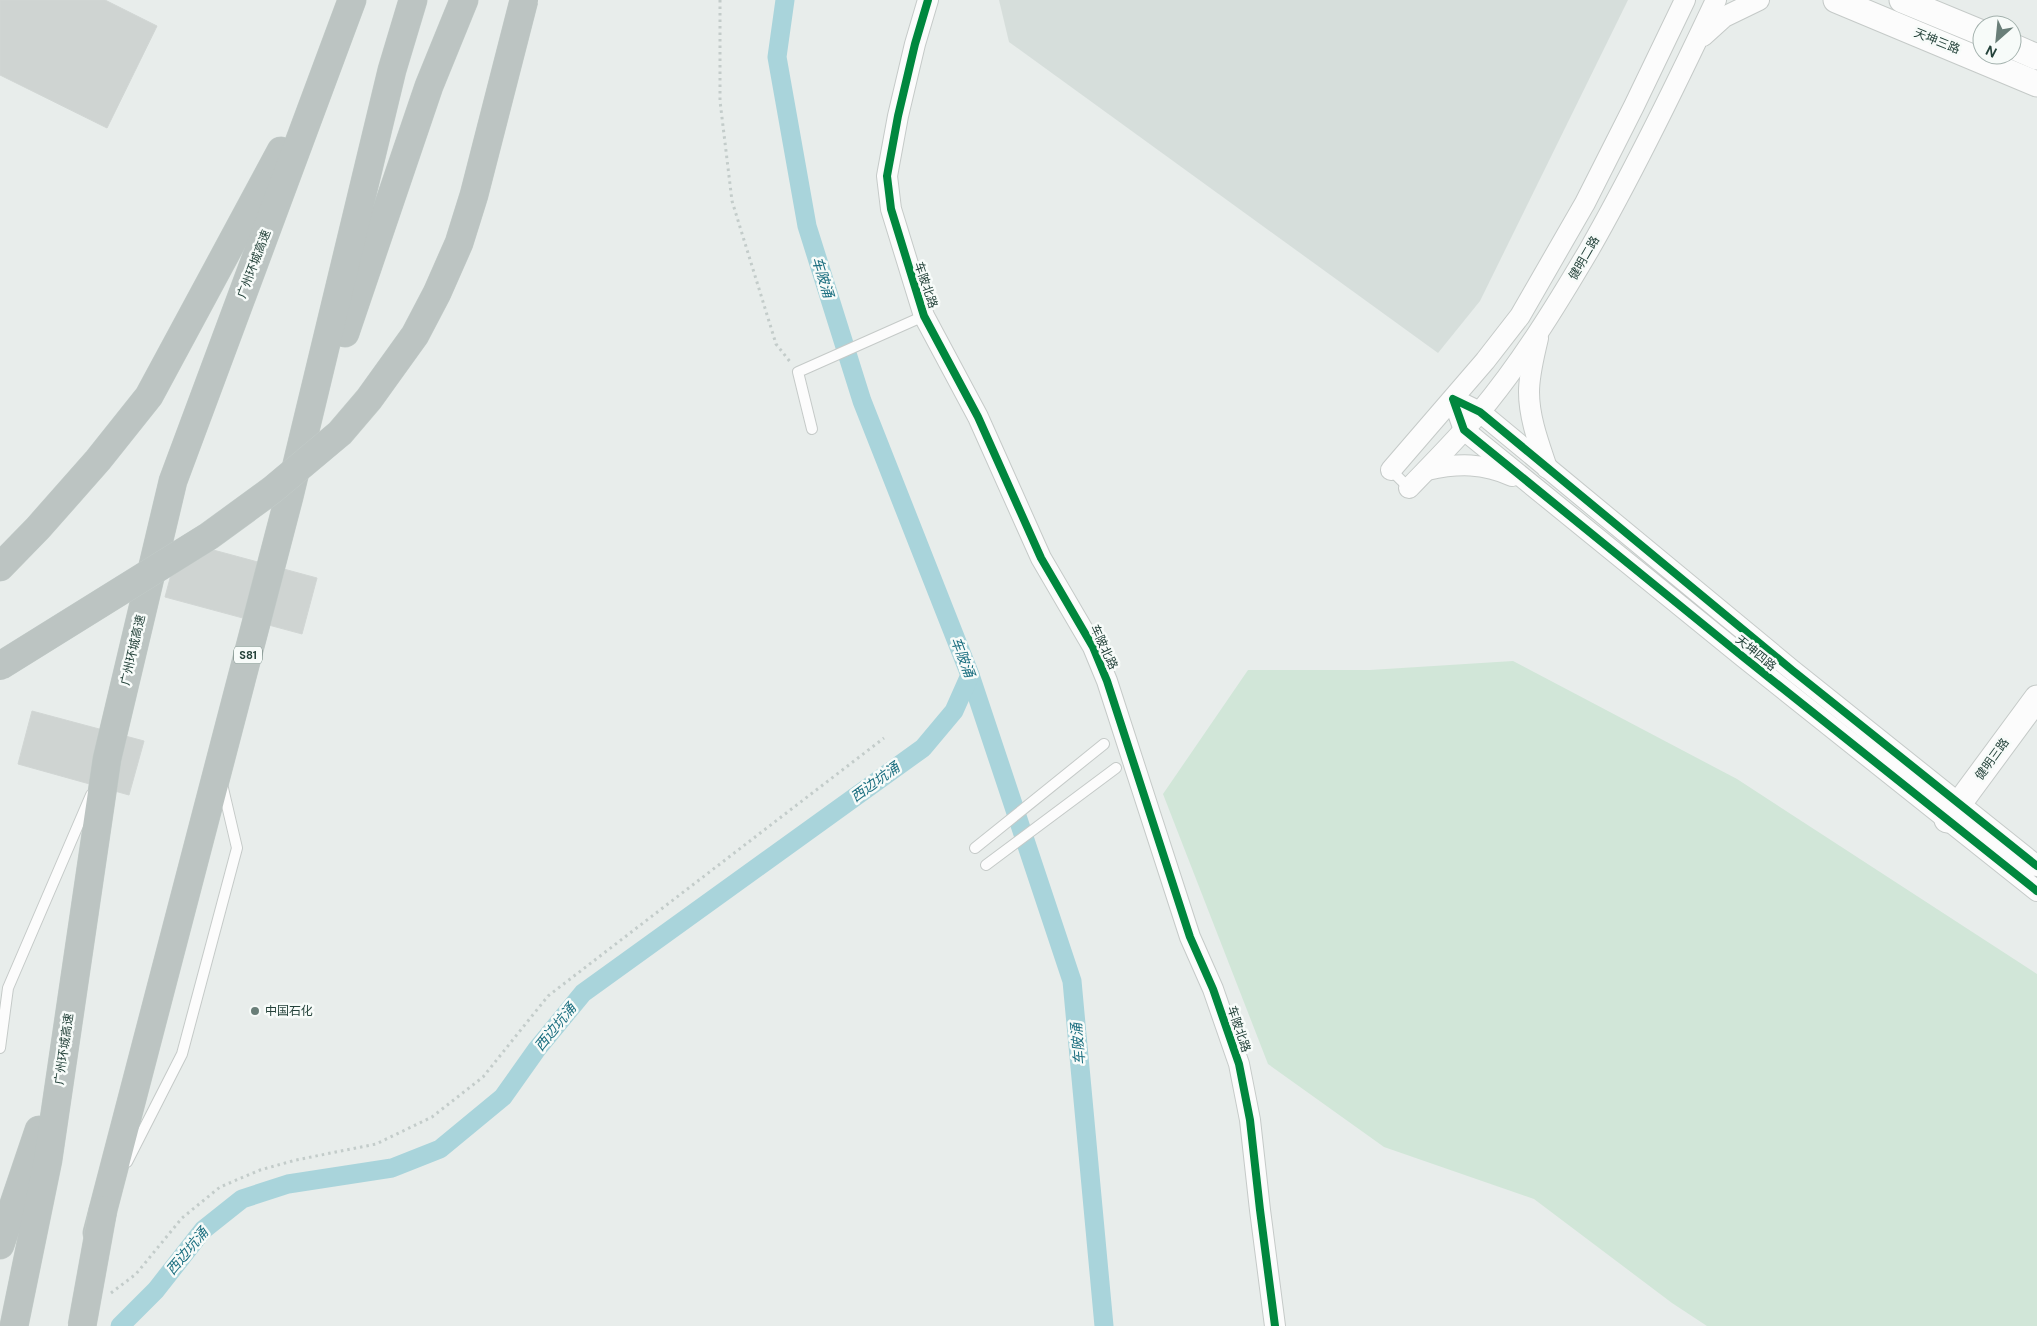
<svg xmlns="http://www.w3.org/2000/svg" width="2037" height="1326" font-family="'DM Sans','Noto Sans SC',sans-serif">
<rect width="100%" height="100%" fill="#e8edeb"/>
<polygon fill="#d6dedb" points="999,0 1628,0 1480,301 1438,353 1009,42"/>
<polygon fill="#d1e6d8" points="1513,661 1737,779 2037,974 2037,1326 1707,1326 1672,1303 1534,1199 1384,1147 1268,1064 1163,794 1248,670 1370,670"/>
<g fill="none" stroke-linecap="round" stroke-linejoin="round">
<g stroke="#a9d4db" stroke-width="19">
<polyline points="785,0 777,57 807,226 862,401 970,675 1072,981 1104,1326"/>
<polyline points="120,1326 156,1290 203,1230 242,1199 288,1184 392,1168 440,1149 503,1097 537,1049 583,993 923,748 954,711 970,675"/>
</g>
</g>
<g fill="#cfd4d2" stroke="#d1d6d4">
<polygon points="0,0 105,0 157,26 107,128 0,75"/>
<polygon points="180,541 317,578 302,634 165,597"/>
<polygon points="32,711 144,741 129,795 18,764"/>
</g>
<g fill="none" stroke-linecap="round" stroke-linejoin="round">
<g stroke="#c5cac8" stroke-width="12">
<g id="service">
<polyline points="812,429 798,372 924,316"/>
<polyline points="1391,470 1409,488"/>
<polyline points="975,848 1104,744"/>
<polyline points="986,865 1116,768"/>
<polyline points="0,1048 8,988 91,795"/>
<polyline points="127,1162 182,1054 237,848 222,784"/>
</g>
</g>
<g stroke="#c5cac8" stroke-width="22">
<g id="minor">
<polyline points="928,0 915,44 898,116 887,176 891,209 924,316 978,417 1041,558 1093,647 1107,681 1190,937 1213,989 1239,1064 1250,1120 1260,1210 1275,1326"/>
<polyline points="1703,36 1724,17 1759,0"/>
<path d="M1538,338C1534,356 1529,374 1529,392C1529,418 1539,444 1547,468"/>
<polyline points="1391,470 1485,361 1520,316 1585,203 1634,106 1685,0"/>
<path d="M1427,470C1458,463 1484,463 1512,476"/>
<path d="M1409,488C1433,463 1457,439 1479,413C1521,363 1556,306 1589,250C1635,169 1676,85 1716,0"/>
<polyline points="2037,866 1792,670 1480,412 1453,399 1464,430 1742,656 2037,891"/>
</g>
</g>
<g stroke="#c5cac8" stroke-width="27">
<g id="tertiary">
<polyline points="1836,0 2037,84"/>
<polyline points="1902,0 1982,33"/>
<polyline points="2012,46 2037,57"/>
<polyline points="1947,820 2037,698"/>
</g>
</g>
<g stroke="#c3ccc9" stroke-width="29">
<g id="motorway">
<polyline points="345,333 429,86 464,0"/>
<polyline points="0,567 38,528 98,460 149,396 281,151"/>
<polyline points="97,1233 289,497 392,70 413,0"/>
<polyline points="0,1245 39,1130"/>
<polyline points="14,1326 48,1160 107,759 173,481 352,0"/>
</g>
</g>
<g stroke="#c3ccca" stroke-width="3" stroke-dasharray="2.5 4" stroke-linecap="butt">
<polyline points="720,0 720,101 732,201 776,344 791,363"/>
<polyline points="111,1293 136,1274 182,1218 220,1187 260,1170 296,1160 376,1144 432,1117 483,1077 548,996 884,738"/>
</g>
<use href="#service" stroke="#fcfcfc" stroke-width="10"/>
<use href="#minor" stroke="#fcfcfc" stroke-width="20"/>
<use href="#tertiary" stroke="#fcfcfc" stroke-width="25"/>
<use href="#motorway" stroke="#bcc4c2" stroke-width="28"/>
<g stroke="#c3ccc9" stroke-width="29" stroke-linecap="butt">
<g id="motorway-bridge">
<polyline points="0,666 209,536 272,490 340,433 369,399 415,335 437,293 459,243 474,195 524,0"/>
<polyline points="82,1326 103,1210"/>
</g>
</g>
<use href="#motorway-bridge" stroke="#bcc4c2" stroke-width="28"/>
<g stroke="#f7fbf9" stroke-width="11">
<g id="cycleway">
<polyline points="928,0 915,44 898,116 887,176 891,209 924,316 978,417 1041,558 1093,647 1107,681 1190,937 1213,989 1239,1064 1250,1120 1260,1210 1275,1326"/>
<polyline points="2037,866 1792,670 1480,412 1453,399 1464,430 1742,656 2037,891"/>
</g>
</g>
<use href="#cycleway" stroke="#00873e" stroke-width="8"/>
</g>
<circle fill="#697e78" stroke="#f7fbf9" stroke-width="2" cx="255" cy="1011" r="5"/>
<g text-anchor="middle" dominant-baseline="central" stroke-width="5" stroke-linejoin="round" paint-order="stroke">
<rect fill="#f7fbf9" stroke="#637a73" stroke-width="1" x="234" y="646.5" width="28" height="17" rx="4"/>
<g font-size="11" font-weight="bold" fill="#24423a">
<text x="248" y="655">S81</text>
</g>
<g font-size="12" fill="#24423a" stroke="#f7fbf9">
<text transform="translate(1937 41) rotate(22)">天坤三路</text>
<text transform="translate(1584 258) rotate(-60)">健明二路</text>
<text transform="translate(254 264) rotate(-69)">广州环城高速</text>
<text transform="translate(926 285) rotate(71)">车陂北路</text>
<text transform="translate(1104 647) rotate(65)">车陂北路</text>
<text transform="translate(133 650) rotate(-77)">广州环城高速</text>
<text transform="translate(1756 653) rotate(39)">天坤四路</text>
<text transform="translate(1992 759) rotate(-54)">健明三路</text>
<text transform="translate(1239 1029) rotate(71)">车陂北路</text>
<text transform="translate(64 1049) rotate(-82)">广州环城高速</text>
</g>
<g font-size="12" fill="#24423a" stroke="#f7fbf9" text-anchor="start">
<text x="265" y="1011">中国石化</text>
</g>
<g font-size="14" font-style="italic" fill="#1c6f80" stroke="#f7fbf9">
<text transform="translate(823 277) rotate(73)">车陂涌</text>
<text transform="translate(963 657) rotate(69)">车陂涌</text>
<text transform="translate(875 782) rotate(-36)">西边坑涌</text>
<text transform="translate(555 1027) rotate(-51)">西边坑涌</text>
<text transform="translate(1078 1044) rotate(-95)">车陂涌</text>
<text transform="translate(187 1251) rotate(-50)">西边坑涌</text>
</g>
</g>
<g transform="translate(1997 40) rotate(207)"><circle r="24" fill="#f7fbf9" stroke="#a3b1ad"/>
<path d="M0-4L9 19L0 12L-9 19Z" fill="#697e78"/>
<text y="-8" font-size="14" font-weight="bold" text-anchor="middle" fill="#24423a">N</text>
</g>
</svg>
